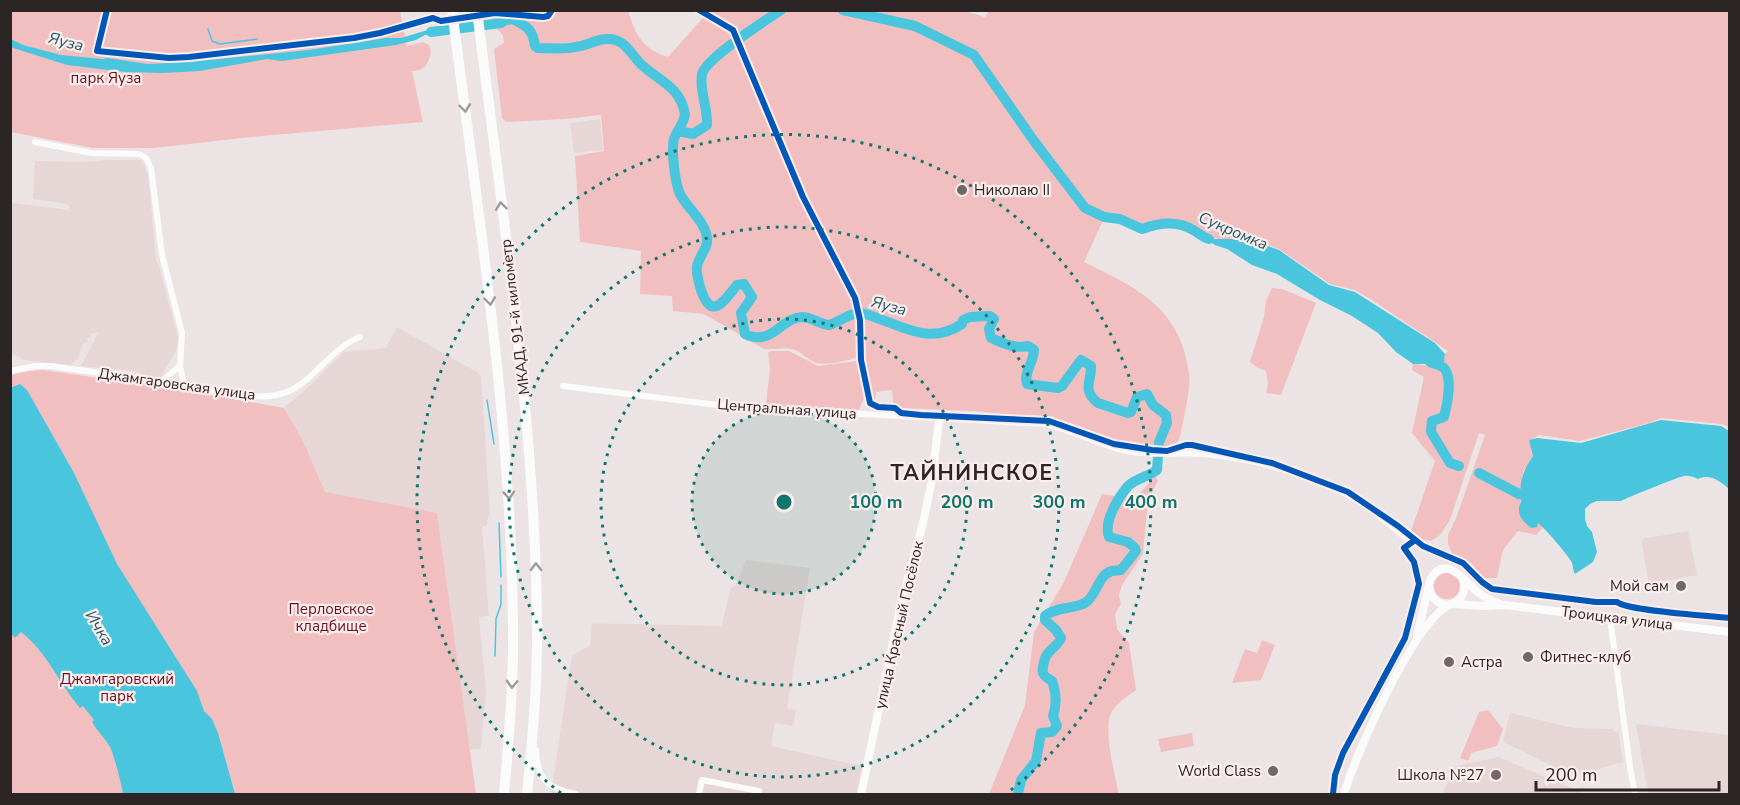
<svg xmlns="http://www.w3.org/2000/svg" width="1740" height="805" font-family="'Nunito Sans',sans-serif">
<rect width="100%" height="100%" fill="#ece4e4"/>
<g fill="#e6d6d6">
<polygon points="600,119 603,150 574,153 570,123"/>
<polygon points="105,160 141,160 148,174 156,260 159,266 178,338 176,351 160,378 142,375 135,371 81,366 99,332 90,334 91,337 87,338 88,342 83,343 78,359 70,365 24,360 11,353 11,203 70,210 68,204 33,199 35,161 83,162"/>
<polygon points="397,327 477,372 481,376 490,515 488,517 487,526 482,527 489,616 479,617 486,690 481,749 470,750 437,514 325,492 304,443 284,408 303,392 344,352 386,348"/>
<polygon points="1688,531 1697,575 1649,584 1641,539"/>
<polygon points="746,560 810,568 787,708 796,710 793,726 775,723 771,746 866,767 860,794 551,794 572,655 590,646 592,623 722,626 730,589 736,585"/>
<polygon points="1510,713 1573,728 1612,729 1618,733 1623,762 1584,773 1579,771 1577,775 1572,776 1503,742"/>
<polygon points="1636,724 1729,735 1729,794 1648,794"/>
<polygon points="1499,757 1561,784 1585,794 1442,794 1456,766"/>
</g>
<g fill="#f1bfc0">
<path d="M499,10L536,13L570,10L628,11C636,35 642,49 668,57L710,10H961L985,17L990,10L1729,11V427L1722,424L1661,418L1649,423L1580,441L1539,435L1530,440L1533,456L1523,472L1521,500L1519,507L1544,527L1536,535L1518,531L1503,550L1497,578H1482L1471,563L1452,554L1448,544V535L1457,516L1485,435L1479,433L1450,520L1440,535L1431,541L1421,539L1411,531L1435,461L1412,433L1424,377L1412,370L1413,364L1443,367L1445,354L1448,351L1372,300L1355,290L1330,284L1279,249L1249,238L1241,237L1230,240L1213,238L1183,224L1159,221L1142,226L1121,217L1105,216L1084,262C1137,288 1180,307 1189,373C1191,389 1183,421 1180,437L1178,442L1169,448L1115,441L1062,420L973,411L900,408L893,403L892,390L876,392L875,399H872L862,356C849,360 829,366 816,363C807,360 801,351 792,349C783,347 773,350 764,349L704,314L673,311L672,296L640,294L641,251L580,242L575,156L604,151L601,115L565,119L506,122L502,118L494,49L504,43L503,35L497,29H492L491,16Z"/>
<path d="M11,11H400L407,46L423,42L429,45L431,51C429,62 426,71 412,71L423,122L261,136L153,148H93L11,132Z"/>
<polygon points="1272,288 1282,289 1316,303 1281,395 1266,393 1268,384 1266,371 1258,368 1250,362 1264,317 1266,301"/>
<polygon points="770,351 789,351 818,366 857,361 865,395 859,410 768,406 766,403 770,370 768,353"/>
<polygon points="43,370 190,391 284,408 304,443 325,492 437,513 476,794 11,794 11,375 29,371"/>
<path d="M1155,476L1158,481L1148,499L1143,554L1122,585L1119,595L1121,604L1115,614L1117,629L1129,643L1136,690C1128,696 1116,703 1111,713C1103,731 1115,775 1119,794H989L1025,705L1034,632L1064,582L1102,494L1135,499Z"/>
<circle cx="1447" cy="586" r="13"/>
<polygon points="1262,640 1275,645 1261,680 1232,683 1245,649 1257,653"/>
<polygon points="1488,710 1503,729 1497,746 1471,753 1468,761 1460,758 1479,712"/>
<polygon points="1192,733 1194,746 1161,752 1158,739"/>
</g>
<g fill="#49c6de">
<polygon points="443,28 443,34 425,35 416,40 396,45 282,61 267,59 200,71 163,73 125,72 67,65 10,47 11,39 23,45 61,55 103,59 107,58 148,64 188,62 309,50 386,38 401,38 431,29"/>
<polygon points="1198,234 1213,239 1249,239 1279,250 1329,285 1355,292 1435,343 1445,354 1443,367 1440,370 1428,364 1413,364 1396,352 1378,333 1352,316 1320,300 1277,274 1252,265 1227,249 1215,245"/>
<path d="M20,384L27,390L74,473L117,564L197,691L204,711L212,719L218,733L235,794H123C122,786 114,755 110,747C105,738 97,731 92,722L94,720L83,706L80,708C59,683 47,652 21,632L15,638L11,633L10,388Z"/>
<path d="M1661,420L1721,426L1729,431V489C1721,482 1710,473 1698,479C1694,477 1688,475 1684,476C1678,477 1624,499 1621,501H1597L1590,504L1585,509V519L1587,526L1592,532L1597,552L1593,562L1575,574C1572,569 1574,566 1571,561C1567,554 1544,527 1538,523L1537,527L1531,528C1525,523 1518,517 1519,508C1520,501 1522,504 1521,498C1519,481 1523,471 1533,456L1529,440L1537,438L1581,443Z"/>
</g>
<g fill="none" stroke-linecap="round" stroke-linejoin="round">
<g stroke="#49c6de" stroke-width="1.5">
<polyline points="208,29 212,41 220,44 257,39"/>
<polyline points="487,400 494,444"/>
<polyline points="499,523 501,577"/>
<polyline points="495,656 496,619 501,604 501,585"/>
</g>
<g stroke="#49c6de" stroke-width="10">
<path d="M843,10L915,26L974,55L1034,141L1085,208L1104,217L1120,219L1142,229C1158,223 1177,220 1193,230C1199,233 1202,237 1209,239"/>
<path d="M431,32L501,23L505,20L513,19C527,26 533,30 535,46L538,48C550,48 564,50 575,47C586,46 597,39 607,39C626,38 631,56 643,66C661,82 680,87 685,114C684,124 677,130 674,139C671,150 675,183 680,194C687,208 704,220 707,237C709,248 698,257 697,267C696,274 699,283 701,290C712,321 723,302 737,285L744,284L752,297L741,313L745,334C772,347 780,318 802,317C811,317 820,324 829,325C840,322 847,314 859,313C866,313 871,316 877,318C908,329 932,344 962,324L963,320L970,317L990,316L994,319L989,329L991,338C1003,343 1014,349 1028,346L1034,350C1034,362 1023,373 1027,384L1058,388L1062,386L1081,360L1091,366C1092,380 1081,390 1098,403L1128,413L1131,412L1137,397L1147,394L1153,405L1166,415L1167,423L1159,442L1157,470C1149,476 1135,479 1128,486C1118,498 1103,522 1109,537L1128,542L1135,548L1136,551L1121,570C1119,571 1116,570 1112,571C1098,574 1097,596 1085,603C1073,609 1055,607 1045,616V620L1056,630L1061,638C1057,648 1046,650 1044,662C1041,673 1042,675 1052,681C1056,692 1057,705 1053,716L1057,726L1052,732L1041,733L1036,761L1021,780L1018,794"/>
<path d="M678,131L693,134L707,125C708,108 699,90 702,74C706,58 765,21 781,10"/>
<path d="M1430,362C1434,364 1441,365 1444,368C1453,378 1447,406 1444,417L1432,421L1431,432L1450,463L1459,466"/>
<polyline points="1479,473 1519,494 1533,492"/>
</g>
<g stroke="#fcfbfb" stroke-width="6">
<polyline points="35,142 91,153 139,154 146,158 151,168 162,255 182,333 180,366 162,381"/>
<polyline points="180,366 184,385"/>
<path d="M10,371L36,366H50C86,371 123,376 160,381C194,386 255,405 287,392C315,380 331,348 360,337"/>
<path d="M563,386L734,407L1045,424C1075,430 1101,447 1131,452C1156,456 1180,452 1204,454C1257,459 1314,475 1360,502C1377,513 1392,527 1407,539"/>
<polyline points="1610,618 1630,767 1635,794"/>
<path d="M536,750C537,780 548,789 576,794"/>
<polyline points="699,794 702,780 759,791 758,794"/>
</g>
<g stroke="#fcfbfb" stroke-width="8">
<path d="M1429,588C1435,616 1472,605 1463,579"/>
<polyline points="1453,604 1485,606 1504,605 1730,632"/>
<path d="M1417,637L1430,580C1446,552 1465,582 1479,593C1485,598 1493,601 1500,604"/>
<polyline points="861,794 901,604 923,523 932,480 939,420"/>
<path d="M1344,794C1356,753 1413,624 1449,605"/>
</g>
<g stroke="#fcfbfb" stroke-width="10">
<path d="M452,10C478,214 511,417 513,623C514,680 509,737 504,794"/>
<path d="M477,10C502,214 535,418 537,623C538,680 533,737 527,794"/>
</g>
<g stroke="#fdeeed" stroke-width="10">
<g id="cycleway">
<polyline points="107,10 97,51 169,58 189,57 354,38 380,33 433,18 441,21 495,13 543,17 548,16 552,10"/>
<path d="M699,10L733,30L803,197L855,298L860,320L861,360L870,403L878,407L895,408L901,413L921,415L1049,421L1114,444L1152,450L1167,451L1186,445H1192L1272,463L1348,492L1398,526L1423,546L1463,563L1482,582L1492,589L1596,602H1617C1629,611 1709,616 1730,618"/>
<polyline points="1333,794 1335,775 1343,753 1405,638 1419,584 1414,562 1404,548 1415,540"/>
</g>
</g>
<use href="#cycleway" stroke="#0057b8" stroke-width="6"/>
</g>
<defs><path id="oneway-chevron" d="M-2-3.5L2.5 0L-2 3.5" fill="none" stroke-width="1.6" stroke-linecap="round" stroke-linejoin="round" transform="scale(1.5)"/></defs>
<g stroke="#9e9b9b">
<use href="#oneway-chevron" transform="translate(465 108) rotate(83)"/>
<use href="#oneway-chevron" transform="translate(501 206) rotate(-97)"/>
<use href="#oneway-chevron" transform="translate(490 301) rotate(83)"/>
<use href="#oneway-chevron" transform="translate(509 495) rotate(86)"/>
<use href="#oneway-chevron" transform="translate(536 567) rotate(-91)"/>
<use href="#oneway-chevron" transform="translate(512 684) rotate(92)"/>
</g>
<circle cx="784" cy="502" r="92" fill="#0f766e" fill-opacity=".12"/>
<g fill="none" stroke="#0f766e" stroke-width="3" stroke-dasharray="3 6">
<circle cx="784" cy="502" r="92"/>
<circle cx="784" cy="502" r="183"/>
<circle cx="784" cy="502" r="275"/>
<path d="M561 793A367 367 0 1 1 1007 793"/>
</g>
<g fill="#6f6868" stroke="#fdeeed" stroke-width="2">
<circle cx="962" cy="190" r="6"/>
<circle cx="1681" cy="586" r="6"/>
<circle cx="1528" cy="657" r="6"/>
<circle cx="1449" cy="662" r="6"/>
<circle cx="1273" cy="771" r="6"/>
<circle cx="1496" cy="775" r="6"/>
</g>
<g text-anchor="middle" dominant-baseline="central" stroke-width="4.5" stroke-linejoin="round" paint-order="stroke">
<g font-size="15" fill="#6e0e1f" stroke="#fdeeed">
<text x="106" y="78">парк Яуза</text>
<text x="331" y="609">Перловское<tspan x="331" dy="17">кладбище</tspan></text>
<text x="117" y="679">Джамгаровский<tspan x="117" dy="17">парк</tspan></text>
</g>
<g font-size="15" fill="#2b2525" stroke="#fdeeed" text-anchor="start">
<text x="974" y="190">Николаю II</text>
<text x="1669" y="586" text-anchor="end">Мой сам</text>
<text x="1540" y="657">Фитнес-клуб</text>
<text x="1461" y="662">Астра</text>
<text x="1261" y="771" text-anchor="end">World Class</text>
<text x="1484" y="775" text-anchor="end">Школа №27</text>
</g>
<g font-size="15" fill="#2b2525" stroke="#fdeeed">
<text transform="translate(515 317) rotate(-97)">МКАД, 91-й километр</text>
<text transform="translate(177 384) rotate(8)">Джамгаровская улица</text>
<text transform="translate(787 409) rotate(4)">Центральная улица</text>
<text transform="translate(1617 618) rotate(7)">Троицкая улица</text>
<text transform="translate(899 625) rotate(-77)">улица Красный Посёлок</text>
</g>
<g font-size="16" font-style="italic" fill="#1e5967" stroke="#fdeeed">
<text transform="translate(66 42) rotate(14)">Яуза</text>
<text transform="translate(1233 231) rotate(23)">Сукромка</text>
<text transform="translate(889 306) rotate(15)">Яуза</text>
<text transform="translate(99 628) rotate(59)">Ичка</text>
</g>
<g font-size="21" font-weight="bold" letter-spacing="1.5" fill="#2b2525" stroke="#fdeeed">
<text x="972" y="473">ТАЙНИНСКОЕ</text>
</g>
</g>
<circle cx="784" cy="502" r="9" fill="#0f766e" stroke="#fdeeed" stroke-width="3"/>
<g font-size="18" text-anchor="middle" font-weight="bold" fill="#0f766e" stroke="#fdeeed" stroke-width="4.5" stroke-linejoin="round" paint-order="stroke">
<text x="876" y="508">100 m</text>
<text x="967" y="508">200 m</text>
<text x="1059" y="508">300 m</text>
<text x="1151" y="508">400 m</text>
</g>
<rect width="1740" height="805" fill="none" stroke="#2b2525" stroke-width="24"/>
<path d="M1536 781v9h183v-9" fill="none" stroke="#2b2525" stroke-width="3"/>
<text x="1545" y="781" font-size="18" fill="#2b2525" stroke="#fdeeed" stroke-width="4.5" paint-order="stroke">200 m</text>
</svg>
